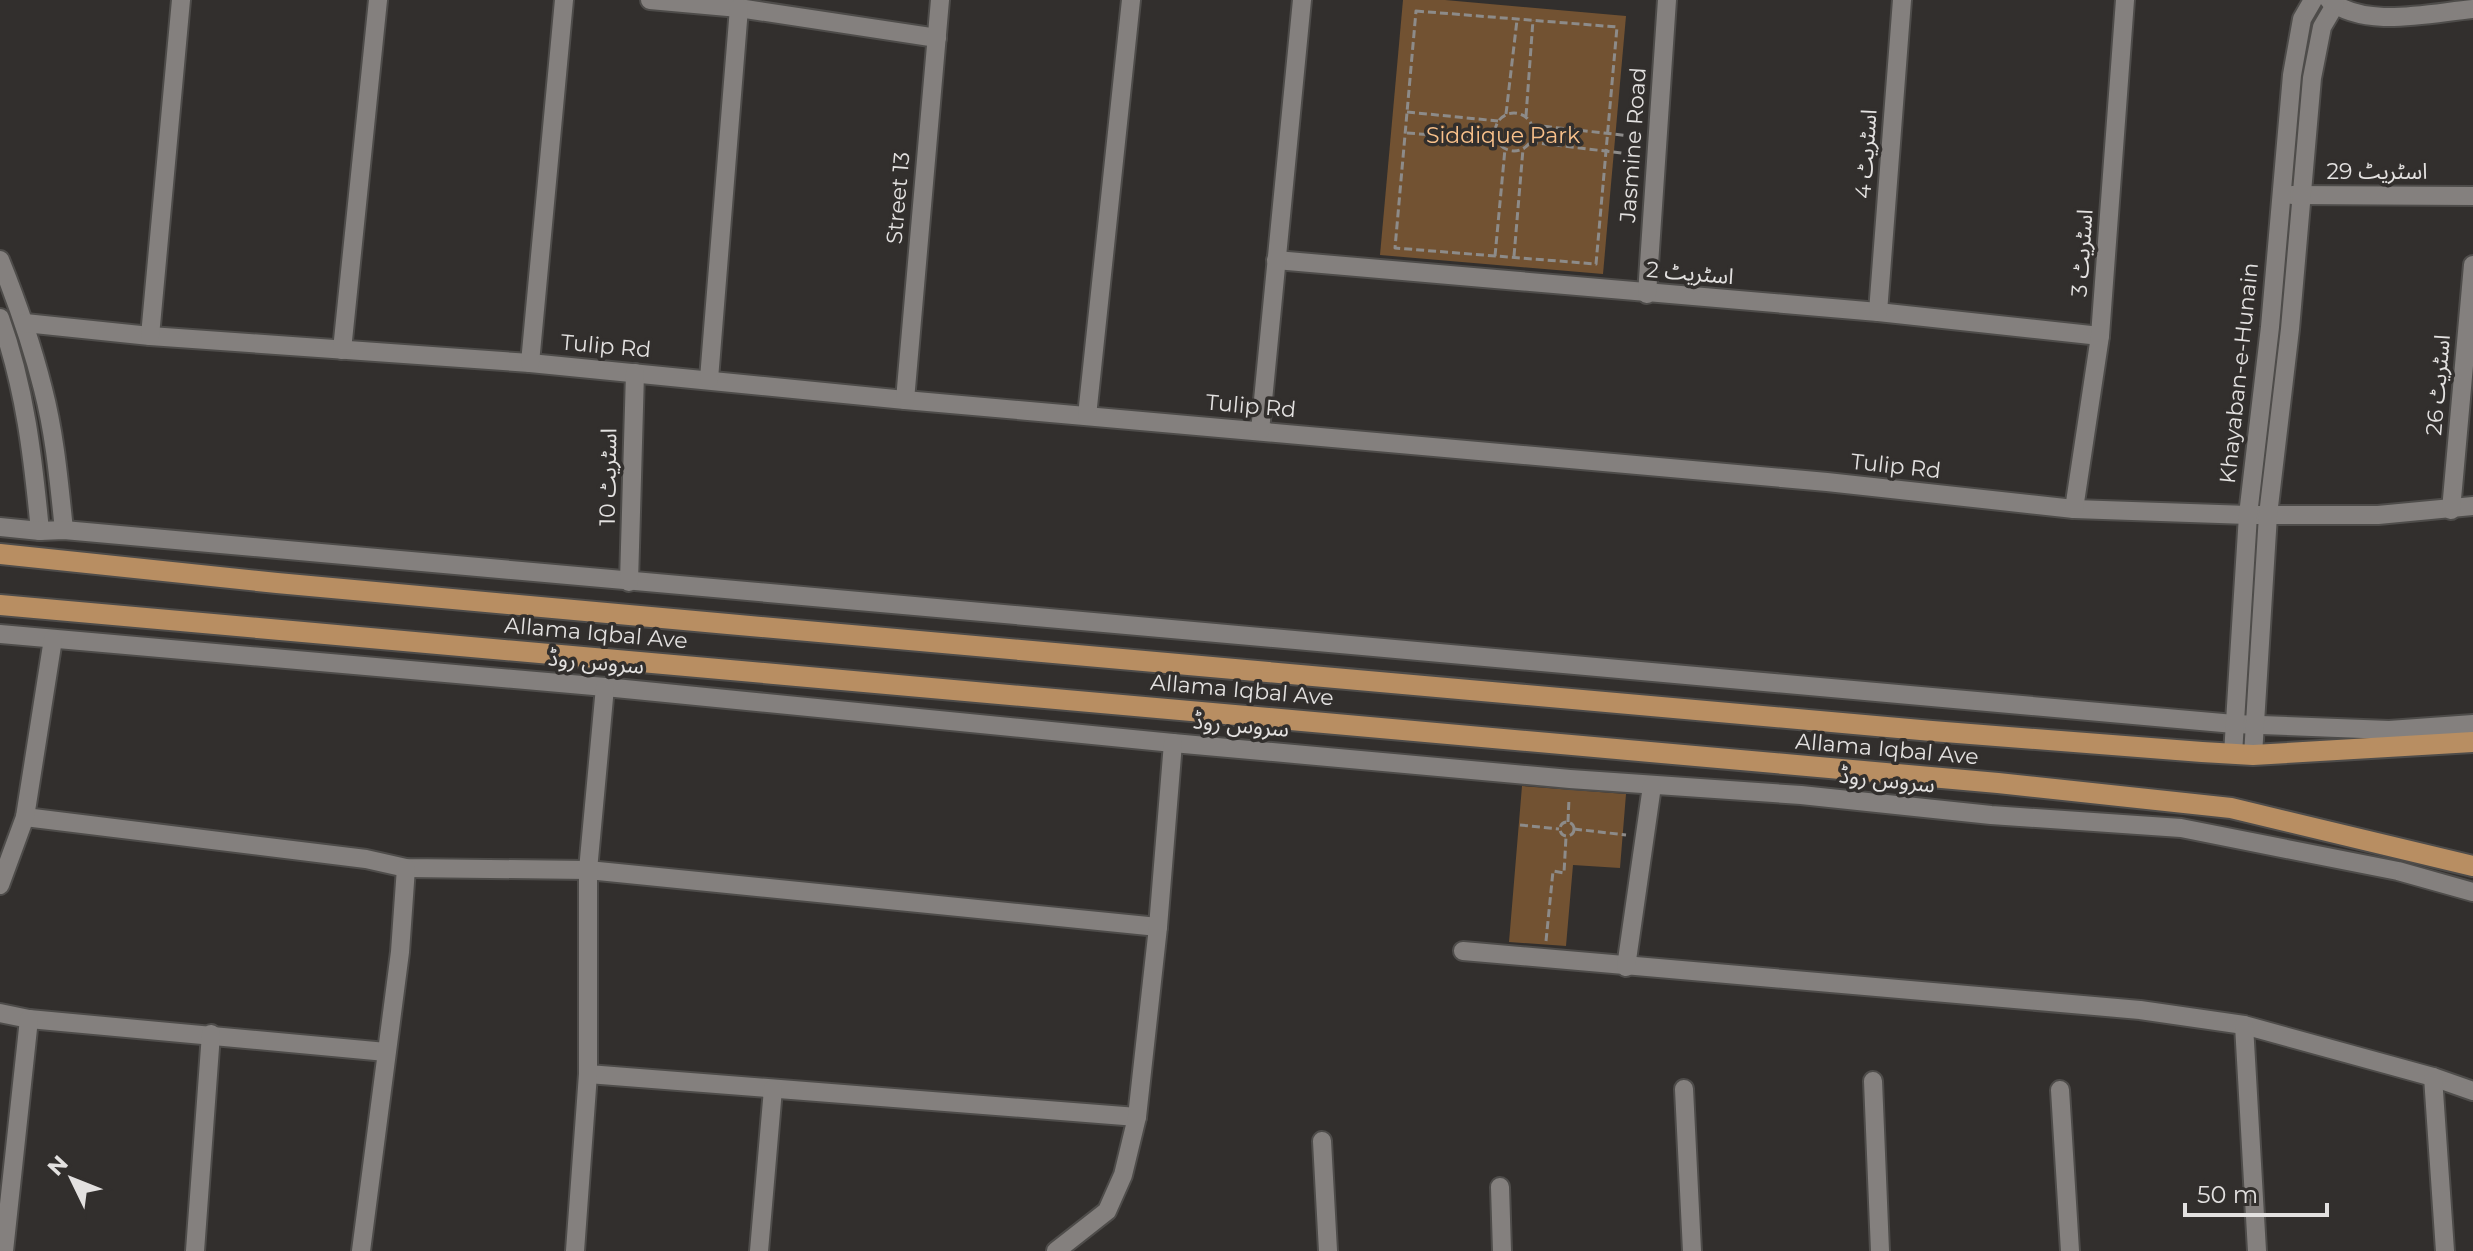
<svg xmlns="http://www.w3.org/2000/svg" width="2473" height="1251" font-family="Montserrat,'Noto Sans Arabic',sans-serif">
<rect width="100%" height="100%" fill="#322f2d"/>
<g fill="#725232">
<polygon points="1403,0 1445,0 1626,16 1603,274 1380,255"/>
<polygon points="1522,786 1626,794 1620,868 1573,865 1566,946 1509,942"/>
</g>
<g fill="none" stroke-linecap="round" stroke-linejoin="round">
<g stroke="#4e4c4a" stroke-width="22">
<g id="minor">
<polyline points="650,0 739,8 937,38"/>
<path d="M2329,0C2365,29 2429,13 2473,9"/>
<polyline points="2292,195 2473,196"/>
<path d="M0,260C17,302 32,345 43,389C55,435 59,483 64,530"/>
<polyline points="1276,260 1878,312 2100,336"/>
<polyline points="1647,294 1667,0"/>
<polyline points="1878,312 1902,0"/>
<path d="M0,318C25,387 33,458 40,531"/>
<polyline points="25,323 150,336 530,363 905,400 1827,482 2074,509 2248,515 2378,515 2473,506"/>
<polyline points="150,336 181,0"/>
<polyline points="342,350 378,0"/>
<polyline points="530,363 564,0"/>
<polyline points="709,379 739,8"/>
<polyline points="905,400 940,0"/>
<polyline points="1087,416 1131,0"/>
<polyline points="1260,431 1302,0"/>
<polyline points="2074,509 2100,336 2125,0"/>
<polyline points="2451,510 2473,265"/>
<polyline points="0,527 40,531 64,530 2234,724 2389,730 2473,724"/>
<polyline points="629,582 635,373"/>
<polyline points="0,634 605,687 1173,743 1570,779 1801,795 1991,815 2181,828 2398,871 2473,892"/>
<polyline points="2233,754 2248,515 2270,327 2292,75 2302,19 2313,0"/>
<polyline points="2253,755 2268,515 2290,329 2312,78 2322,27 2335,5"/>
<polyline points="25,817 366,859 406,868 588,870 1158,927"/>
<polyline points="0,885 25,817 53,639"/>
<polyline points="1463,951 2140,1010 2244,1025 2433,1077 2473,1091"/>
<polyline points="1626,967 1652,786"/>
<polyline points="0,1013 29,1019 386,1052"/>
<polyline points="2244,1025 2257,1251"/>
<polyline points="588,1074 1137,1117"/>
<polyline points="2433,1077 2445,1251"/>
<polyline points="1873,1081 1880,1251"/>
<polyline points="1684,1089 1692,1251"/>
<polyline points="2060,1090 2070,1251"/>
<polyline points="1322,1141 1328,1251"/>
<polyline points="1500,1187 1502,1251"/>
<polyline points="4,1251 29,1019"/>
<polyline points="195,1251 211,1034"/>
<polyline points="361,1251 400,952 406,868"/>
<polyline points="575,1251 588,1074 588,870 605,687"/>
<polyline points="759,1251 773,1089"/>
<polyline points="1056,1251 1107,1211 1123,1175 1137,1117 1158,927 1173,743"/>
</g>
</g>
<g stroke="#4e4c4a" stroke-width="24">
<g id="major">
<polyline points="0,554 277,583 728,624 1932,731 2202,752 2253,755 2473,742"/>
<polyline points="0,605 1998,783 2231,808 2473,866"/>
</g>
</g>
<g stroke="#8d8b89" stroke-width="3" stroke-dasharray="8 4" stroke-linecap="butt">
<polygon points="1416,11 1617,27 1596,264 1395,248"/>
<polyline points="1407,112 1498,121"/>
<circle cx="1514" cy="132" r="19"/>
<polyline points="1506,114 1517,20"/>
<polyline points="1526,116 1533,20"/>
<polyline points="1532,125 1640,137"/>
<polyline points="1407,133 1497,140"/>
<polyline points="1530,142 1638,155"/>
<polyline points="1495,256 1505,149"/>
<polyline points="1514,256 1523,149"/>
<circle cx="1567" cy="829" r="7"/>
<polyline points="1568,822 1569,798"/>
<polyline points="1520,825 1559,829"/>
<polyline points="1574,829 1626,835"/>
<polyline points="1546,941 1553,871 1564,873 1566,837"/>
</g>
<use href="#minor" stroke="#84807e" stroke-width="18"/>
<use href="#major" stroke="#b88e62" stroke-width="20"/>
</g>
<g text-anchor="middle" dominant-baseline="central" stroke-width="7" stroke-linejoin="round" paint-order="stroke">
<g font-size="22" fill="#f9c18b" stroke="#322f2d">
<text x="1503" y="135">Siddique Park</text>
</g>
<g font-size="22" fill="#e3e1e0" stroke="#322f2d">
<text transform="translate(1633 145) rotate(-86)">Jasmine Road</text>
<text transform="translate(1866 154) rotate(-86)">اسٹریٹ 4</text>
<text x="2377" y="171">اسٹریٹ 29</text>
<text transform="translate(898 198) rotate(-85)">Street 13</text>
<text transform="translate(2082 253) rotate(-86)">اسٹریٹ 3</text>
<text transform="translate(1690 273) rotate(5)">اسٹریٹ 2</text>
<text transform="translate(606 346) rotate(5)">Tulip Rd</text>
<text transform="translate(2239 373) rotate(-84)">Khayaban-e-Hunain</text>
<text transform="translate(2438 385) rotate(-85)">اسٹریٹ 26</text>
<text transform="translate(1251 406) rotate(5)">Tulip Rd</text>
<text transform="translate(1896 466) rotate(6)">Tulip Rd</text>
<text transform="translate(608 477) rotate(-89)">اسٹریٹ 10</text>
<text transform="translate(596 633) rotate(5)">Allama Iqbal Ave</text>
<text transform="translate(596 662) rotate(5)">سروس روڈ</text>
<text transform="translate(1242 690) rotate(5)">Allama Iqbal Ave</text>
<text transform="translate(1241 725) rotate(5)">سروس روڈ</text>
<text transform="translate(1887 749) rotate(5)">Allama Iqbal Ave</text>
<text transform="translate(1887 780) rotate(6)">سروس روڈ</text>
</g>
</g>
<g transform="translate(72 1179) rotate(313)" stroke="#322f2d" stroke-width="6" paint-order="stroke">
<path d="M0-6L14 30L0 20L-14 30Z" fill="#e3e1e0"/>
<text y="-12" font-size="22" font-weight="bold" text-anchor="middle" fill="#e3e1e0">N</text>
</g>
<path d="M2185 1203v12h142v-12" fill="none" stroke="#e3e1e0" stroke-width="4"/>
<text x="2197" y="1203" font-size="24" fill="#e3e1e0" stroke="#322f2d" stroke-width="6" paint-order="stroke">50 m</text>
</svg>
